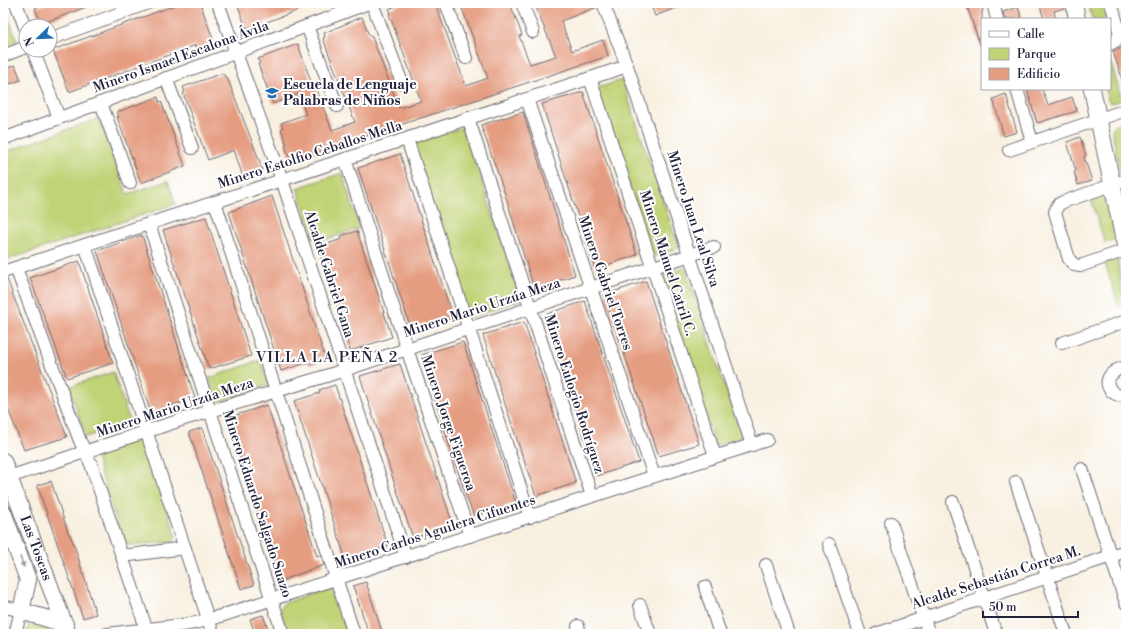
<svg xmlns="http://www.w3.org/2000/svg" width="1129" height="637" font-family="'Libre Bodoni',serif">
<rect width="100%" height="100%" fill="#fff"/>
<filter id="ink" filterUnits="userSpaceOnUse"><feTurbulence type="fractalNoise" baseFrequency=".025" numOctaves="2"/><feDisplacementMap in="SourceGraphic" scale="8" xChannelSelector="R" yChannelSelector="G"/><feConvolveMatrix kernelMatrix="1 2 1 2 8 2 1 2 1" color-interpolation-filters="sRGB"/></filter>
<filter id="wash" filterUnits="userSpaceOnUse"><feTurbulence type="fractalNoise" baseFrequency=".012" numOctaves="4" result="noise"/><feDisplacementMap in="SourceGraphic" scale="16" xChannelSelector="R" yChannelSelector="G"/><feGaussianBlur stdDeviation="0.9" result="paint"/><feColorMatrix in="noise" values="0 0 0 0 0 0 0 0 0 0 0 0 0 0 0 0 0 1.4 0 .05"/><feComposite in="paint" operator="in"/></filter>
<g filter="url(#wash)">
<rect width="100%" height="100%" fill="#f8f0e0"/>
<g fill="#c0d376" stroke="#717a58">
<polygon points="3,3 17,41 3,47"/>
<polygon points="1088,3 1103,3 1109,19 1092,19"/>
<polygon points="1110,59 1122,100 1111,103 1108,100 1106,89 1110,89"/>
<polygon points="622,80 679,248 653,257 597,88"/>
<polygon points="99,118 127,194 168,181 176,204 3,261 3,153"/>
<path d="M1124,121L1126,127V177L1123,176L1121,175L1112,132C1113,123 1117,124 1124,121Z"/>
<polygon points="464,127 521,300 469,317 412,144"/>
<polygon points="342,173 360,228 316,243 297,188"/>
<polygon points="1109,193 1118,240 1105,243 1091,199"/>
<polygon points="1117,258 1124,303 1119,307 1105,263"/>
<polygon points="685,268 742,437 715,446 659,276"/>
<polygon points="261,360 269,385 217,402 209,378"/>
<polygon points="113,372 130,422 86,437 69,387"/>
<polygon points="142,439 146,443 176,537 173,542 127,545 123,542 96,458 98,452"/>
<polygon points="325,588 331,589 335,596 346,629 345,634 288,634 280,609 283,604"/>
<polygon points="30,622 56,629 58,634 26,634"/>
</g>
<g id="blocks">
<g fill="#e59d81">
<polygon points="49,3 94,3 94,4 41,24 35,8"/>
<polygon points="181,3 200,3 213,39 212,40 213,44 197,50 196,45 69,92 53,50"/>
<polygon points="237,3 315,3 315,4 264,23 265,26 249,32 248,27 246,28"/>
<polygon points="403,3 435,3 466,86 488,78 460,3 480,3 481,7 491,3 510,3 522,35 519,36 530,64 556,56 541,20 536,7 538,6 537,3 596,3 597,7 561,21 572,51 603,40 608,56 291,161 285,146 287,145 281,129 283,128 281,123 306,114 298,94 273,104 258,64 260,63 258,59 298,44 311,82 313,81 332,130 355,122 328,52 323,38 325,37 324,33 362,17 368,33 371,37 372,37 399,108 421,101 389,14 391,13 389,9"/>
<polygon points="650,3 686,3 686,4 655,16"/>
<polygon points="966,3 981,3 983,11 982,11 982,44 980,45"/>
<polygon points="1039,3 1065,3 1065,8 1054,11 1056,19 1044,19"/>
<polygon points="1018,7 1022,19 1004,19 1003,12"/>
<polygon points="1126,47 1126,85 1124,85 1113,51"/>
<polygon points="15,65 21,80 10,84 4,69"/>
<polygon points="223,73 225,77 227,77 263,170 243,177 234,150 208,160 183,93 185,92 183,87"/>
<polygon points="1027,89 1042,89 1048,105 1072,97 1077,111 1037,123"/>
<polygon points="583,92 637,255 595,269 542,104"/>
<polygon points="1006,94 1017,132 1004,136 993,99"/>
<polygon points="158,97 159,102 161,101 185,166 141,183 117,117 119,117 117,112"/>
<polygon points="523,112 575,275 534,289 505,194 481,125"/>
<polygon points="1080,137 1086,156 1084,157 1092,181 1078,185 1074,172 1076,171 1067,142"/>
<polygon points="400,154 453,318 412,332 358,168"/>
<polygon points="272,196 326,360 310,365 309,362 281,371 229,212"/>
<polygon points="206,217 251,356 209,369 163,230"/>
<polygon points="357,231 392,337 350,351 345,335 346,335 318,247 342,239 341,236"/>
<polygon points="142,235 195,398 151,413 97,251"/>
<polygon points="79,261 113,363 67,378 30,278"/>
<polygon points="3,279 7,279 67,437 24,450 3,396"/>
<polygon points="646,281 699,444 659,456 604,295"/>
<polygon points="585,301 639,462 597,476 544,315"/>
<polygon points="524,322 576,483 536,496 501,392 483,335"/>
<polygon points="463,342 516,503 474,516 466,496 421,355"/>
<polygon points="400,364 453,525 413,538 395,485 360,376"/>
<polygon points="335,385 388,546 359,556 360,559 347,563 294,401 320,393 319,390"/>
<polygon points="267,405 317,556 321,555 324,565 280,581 227,418"/>
<polygon points="202,428 254,585 241,589 189,432"/>
<polygon points="51,481 69,535 70,535 75,548 96,614 83,618 37,485"/>
<polygon points="366,582 382,632 376,634 369,634 353,586"/>
<polygon points="263,615 270,634 255,634 250,619"/>
</g>
</g>
</g>
<g filter="url(#ink)">
<use href="#blocks" fill-opacity="0" stroke="#6d6a75" stroke-width="1"/>
<g fill="none" stroke-linecap="round" stroke-linejoin="round">
<g stroke="#6d6a75" stroke-width="14">
<g id="street">
<polyline points="16,3 26,30"/>
<polyline points="218,3 282,180 406,557"/>
<polyline points="372,3 402,83"/>
<polyline points="446,3 466,58"/>
<polyline points="522,3 533,32"/>
<polyline points="603,3 627,66 752,445"/>
<polyline points="993,3 997,19"/>
<polyline points="307,26 337,106"/>
<polyline points="50,39 148,3"/>
<polyline points="1110,44 1117,40 1120,34 1111,3"/>
<polyline points="33,50 59,118"/>
<polyline points="3,56 26,47"/>
<polyline points="166,78 192,148"/>
<polyline points="590,78 715,456"/>
<polyline points="1017,89 1032,142"/>
<polyline points="527,99 654,476"/>
<polyline points="101,103 130,183"/>
<polyline points="468,118 592,496"/>
<polyline points="3,139 369,3"/>
<polyline points="407,139 530,517"/>
<polyline points="1009,150 1126,110"/>
<polyline points="345,159 407,349 470,536"/>
<polyline points="1126,180 1063,202 1058,205 1055,212 1069,259 1074,265 1080,266 1126,250"/>
<polyline points="215,202 354,634"/>
<polyline points="149,224 283,634"/>
<polyline points="85,245 213,634"/>
<polyline points="16,268 80,441 91,464 148,634"/>
<polyline points="3,272 627,66"/>
<polyline points="1062,343 1126,321"/>
<path d="M1126,367C1122,368 1117,369 1114,372C1100,382 1111,397 1126,396"/>
<polyline points="1082,469 1126,603"/>
<polyline points="9,477 184,419 326,376 714,247"/>
<polyline points="1016,482 1066,634"/>
<polyline points="953,502 996,634"/>
<polyline points="891,523 929,634"/>
<polyline points="829,544 860,634"/>
<polyline points="122,556 185,548"/>
<polyline points="766,565 789,634"/>
<polyline points="705,587 720,634"/>
<polyline points="640,605 650,634"/>
<polyline points="3,606 21,611 15,634"/>
<polyline points="578,626 580,634"/>
<polyline points="107,634 190,624 208,620 767,440"/>
<polyline points="876,634 1126,551"/>
</g>
</g>
<g stroke="#6d6a75" stroke-width="18">
<g id="secondary">
<polyline points="1074,3 1077,19"/>
<polyline points="1092,89 1126,250"/>
<path id="s1" d="M3,461L68,634"/>
<polyline points="3,512 28,580 21,611 65,624"/>
</g>
</g>
<use href="#street" stroke="#fff" stroke-width="12"/>
<use href="#secondary" stroke="#fff" stroke-width="16"/>
</g>
<defs><path id="oneway-solid" d="M-6-.8H1V-3.2L6.5 0L1 3.2V.8H-6Z"/></defs>
<use fill="#9c9ca7" href="#oneway-solid" transform="translate(22 562) rotate(70)"/>
</g>
<defs>
<g id="school-bare" transform="scale(1.08)"><path d="M0-5L7-2L0 1L-7-2ZM-4 1L0 2.5L4 1V4Q0 6-4 4Z" fill="#1f6fb2" stroke="#fff" stroke-width="2.5" paint-order="stroke"/></g>
</defs>
<g fill-rule="evenodd">
<use href="#school-bare" x="272" y="93"/>
</g>
<g text-anchor="middle" dominant-baseline="central" stroke-width="4" stroke-linejoin="round" paint-order="stroke">
<g font-size="14" fill="#22223b" stroke="#fff">
<text transform="translate(181 57) rotate(-20)">Minero Ismael Escalona Ávila</text>
<text transform="translate(310 155) rotate(-18)">Minero Estolfio Ceballos Mella</text>
<text transform="translate(693 219) rotate(72)">Minero Juan Leal Silva</text>
<text transform="translate(667 263) rotate(72)">Minero Manuel Catril C.</text>
<text transform="translate(329 274) rotate(72)">Alcalde Gabriel Gana</text>
<text transform="translate(605 283) rotate(71)">Minero Gabriel Torres</text>
<text transform="translate(482 308) rotate(-18)">Minero Mario Urzúa Meza</text>
<text transform="translate(574 394) rotate(72)">Minero Eulogio Rodríguez</text>
<text transform="translate(175 408) rotate(-18)">Minero Mario Urzúa Meza</text>
<text transform="translate(448 423) rotate(71)">Minero Jorge Figueroa</text>
<text transform="translate(257 504) rotate(72)">Minero Eduardo Salgado Suazo</text>
<text transform="translate(435 532) rotate(-18)">Minero Carlos Aguilera Cifuentes</text>
<text stroke="none"><textPath href="#s1" startOffset="93">Las Toscas</textPath></text>
<text transform="translate(996 578) rotate(-18)">Alcalde Sebastián Correa M.</text>
</g>
<g font-size="14" font-weight="bold" fill="#22223b" stroke="#fff" text-anchor="start">
<text x="283" y="85">Escuela de Lenguaje<tspan x="283" dy="16">Palabras de Niños</tspan></text>
</g>
<g font-size="15" letter-spacing="1" fill="#22223b" stroke="#fff">
<text x="327" y="357">VILLA LA PEÑA 2</text>
</g>
</g>
<rect width="1129" height="637" fill="none" stroke="#fff" stroke-width="16"/>
<rect x="981" y="18" width="130" height="72" fill="#ffffff" stroke="#a7a7b1"/>
<rect x="989" y="31" width="20" height="6" fill="#ffffff" stroke="#a7a7b1"/>
<text x="1017" y="38" font-size="12" fill="#22223b">Calle</text>
<rect x="989" y="48" width="20" height="12" fill="#c0d376" stroke="#a7a7b1"/>
<text x="1017" y="58" font-size="12" fill="#22223b">Parque</text>
<rect x="989" y="68" width="20" height="12" fill="#e59d81" stroke="#a7a7b1"/>
<text x="1017" y="78" font-size="12" fill="#22223b">Edificio</text>
<g transform="translate(38 38) rotate(247)"><circle r="19" fill="#ffffff" stroke="#a7a7b1"/>
<path d="M0-3L7 15L0 10L-7 15Z" fill="#1f6fb2"/>
<text y="-6" font-size="11" font-weight="bold" text-anchor="middle" fill="#22223b">N</text>
</g>
<path d="M983 611v6h95v-6" fill="none" stroke="#22223b" stroke-width="2"/>
<text x="989" y="611" font-size="12" fill="#22223b" stroke="#ffffff" stroke-width="3" paint-order="stroke">50 m</text>
</svg>
